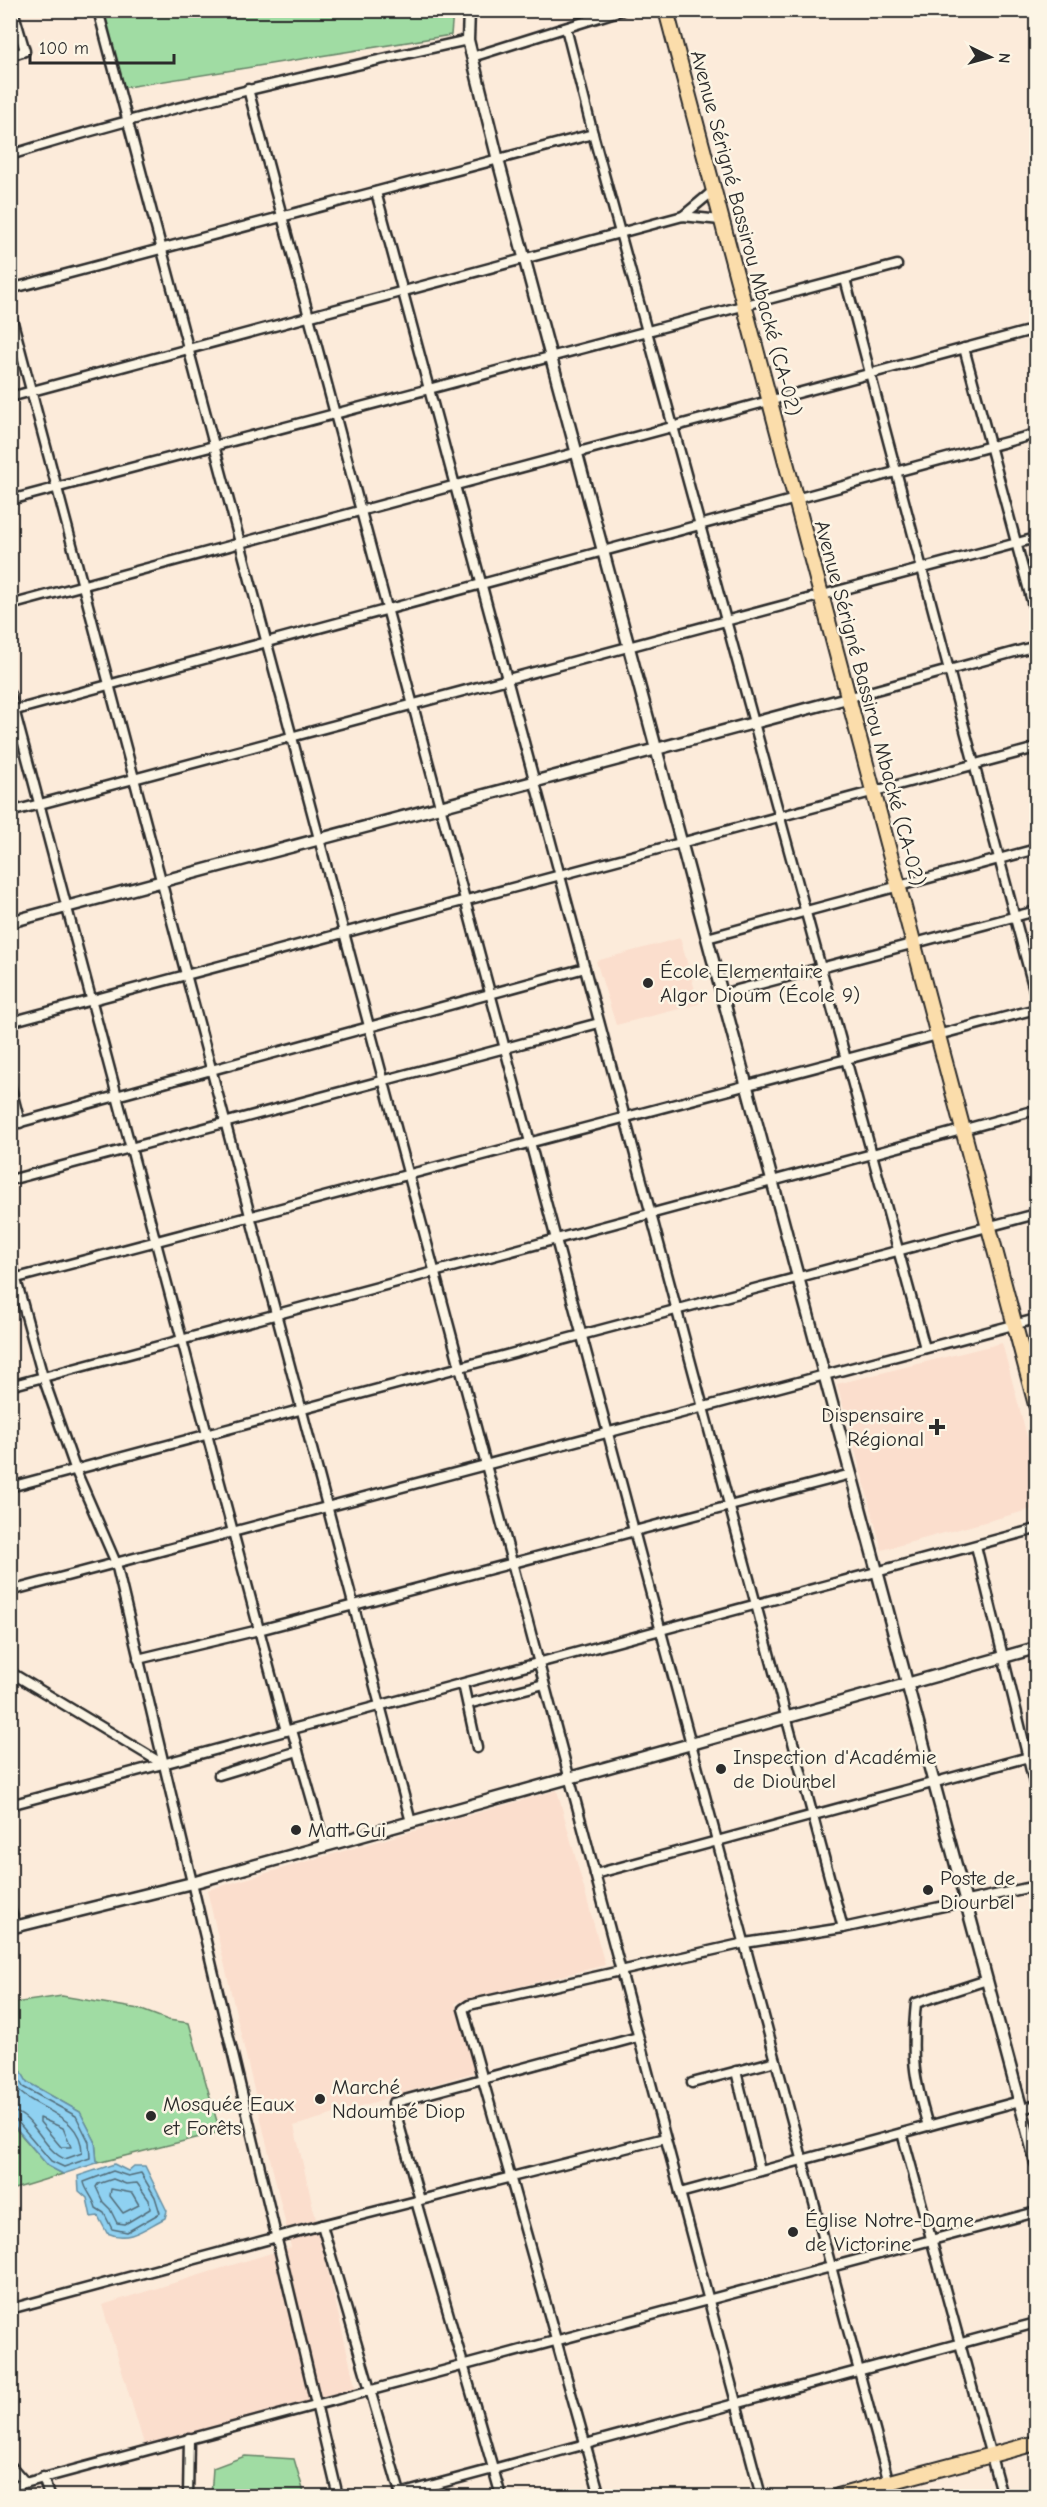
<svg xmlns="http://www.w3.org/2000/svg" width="1047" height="2507" font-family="'Comic Neue',sans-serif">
<rect width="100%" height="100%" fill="#fcebda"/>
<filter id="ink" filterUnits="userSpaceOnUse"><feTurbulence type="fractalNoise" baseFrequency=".0167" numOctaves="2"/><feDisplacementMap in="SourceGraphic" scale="12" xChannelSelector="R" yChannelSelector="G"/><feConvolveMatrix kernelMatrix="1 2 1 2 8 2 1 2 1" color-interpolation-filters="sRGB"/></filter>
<g filter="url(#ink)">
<g fill="#fbdecd">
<polygon points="680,938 699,1004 616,1025 596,961"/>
<polygon points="1002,1343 1036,1470 1036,1508 882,1550 837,1384"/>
<polygon points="557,1790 605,1965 455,2003 475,2072 294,2126 358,2398 144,2444 102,2305 291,2247 207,1890"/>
</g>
<g fill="#a0dca3" stroke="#668467" stroke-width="1.5">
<polygon points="101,11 453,11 451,35 121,88"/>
<polygon points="10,1988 14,2003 62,1996 139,2009 168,2020 189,2023 220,2132 97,2163 95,2141 80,2112 27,2082 11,2053"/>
<polygon points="10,2122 48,2166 63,2174 11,2190"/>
<polygon points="245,2456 294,2459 305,2496 211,2496 213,2468"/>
</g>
<g fill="#8fd1f1" stroke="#678fa2" stroke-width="1.5">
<polygon points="11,2033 11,2053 27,2082 80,2112 95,2141 97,2163 63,2174 48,2166 11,2122"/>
<path d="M114,2164L128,2171L134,2166H145L167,2211L165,2218C145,2228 130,2243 107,2233L98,2216L91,2217L87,2198L79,2191L78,2176Z"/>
</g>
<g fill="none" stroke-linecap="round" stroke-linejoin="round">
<g stroke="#536d7a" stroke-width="1.5">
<polyline points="10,2064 23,2087 76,2116 89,2142 90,2158 64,2167 51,2161 17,2121 10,2119"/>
<path d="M10,2080C27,2111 82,2110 82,2153L65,2159C43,2151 34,2113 10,2111"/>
<polygon points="40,2118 63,2128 71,2147 61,2147 40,2122"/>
<path d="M113,2171L128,2176L141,2173L155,2197L160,2213L127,2232L112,2229L104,2213L96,2208C94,2198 85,2190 84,2182Z"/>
<polygon points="113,2179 126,2184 137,2183 149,2200 150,2209 125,2224 117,2223 110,2209 103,2202 96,2187 98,2184"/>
<polygon points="111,2189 132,2193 139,2205 123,2213 110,2196"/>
</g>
<g stroke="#2b2b2b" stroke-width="13">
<g id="minor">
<polyline points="98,10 761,2496"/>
<polyline points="566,28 593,134 925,1348"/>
<polyline points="10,56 25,51 13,10"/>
<polyline points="472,57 622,10"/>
<polyline points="248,89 889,2483"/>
<path d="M10,155C161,108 315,74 468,40"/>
<polyline points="376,192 843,1928"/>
<polyline points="683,216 713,191"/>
<polyline points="845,279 1036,997"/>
<polyline points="10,289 593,134"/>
<polyline points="10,311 411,1822"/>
<polyline points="964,348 1036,617"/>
<polyline points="10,397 683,216 720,220"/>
<polyline points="10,500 897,265"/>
<polyline points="10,605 1036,329"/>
<polyline points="10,694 286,1731"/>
<polyline points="847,698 1036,646"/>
<polyline points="12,711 1036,434"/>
<polyline points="10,812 1036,538"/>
<polyline points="707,938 1036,849"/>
<polyline points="722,994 1036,911"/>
<polyline points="10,1022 1036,748"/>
<polyline points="10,1084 20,1123"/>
<polyline points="10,1125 585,968"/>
<polyline points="10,1180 599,1023"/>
<polyline points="10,1258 43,1377 76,1471 116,1563 338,2496"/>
<polyline points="13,1279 1036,1009"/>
<polyline points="10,1386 1036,1110"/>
<polyline points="10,1487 1036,1214"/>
<polyline points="976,1546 1036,1791"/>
<polyline points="10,1591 1036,1319"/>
<polyline points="138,1659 259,1630 851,1474"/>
<polyline points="10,1672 163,1764"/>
<polyline points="463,1684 477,1748"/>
<polyline points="468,1704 544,1684"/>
<polyline points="292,1730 325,1846"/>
<polyline points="219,1775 298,1751"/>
<polyline points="10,1805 1036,1529"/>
<polyline points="595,1874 1036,1755"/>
<polyline points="10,1908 16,1927"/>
<polyline points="736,2071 760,2171"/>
<polyline points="692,2083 776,2061"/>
<polyline points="1022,2109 1036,2105"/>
<path d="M928,2126C913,2076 911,2055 916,2003L987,1980"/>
<polyline points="902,2133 1002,2496"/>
<polyline points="680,2193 1020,2101"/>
<polyline points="420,2200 393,2103 638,2037"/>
<polyline points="416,2201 501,2496"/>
<polyline points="322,2225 401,2496"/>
<polyline points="10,2309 322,2225 665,2138"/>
<polyline points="10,2465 25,2482"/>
<polyline points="43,2477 49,2496"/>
<polyline points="10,2487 1036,2212"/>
<polyline points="400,2494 1036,2323"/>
<polyline points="188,2496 189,2438"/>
<polyline points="600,2496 463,2009 469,2005 745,1943 843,1928 1036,1886"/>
</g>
</g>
<g stroke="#2b2b2b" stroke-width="15">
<g id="tertiary">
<polyline points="469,10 468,40 498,160 1036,2163"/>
<polyline points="10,922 847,698"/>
<polyline points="10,1928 192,1883 1036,1648"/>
</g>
</g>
<g stroke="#2b2b2b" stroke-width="18">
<g id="primary">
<polyline points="666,10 1036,1405"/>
<polyline points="838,2496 1036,2443"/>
</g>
</g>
<use href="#minor" stroke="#fcf5e5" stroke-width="8"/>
<use href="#tertiary" stroke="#fcf5e5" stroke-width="10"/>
<use href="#primary" stroke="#fbddab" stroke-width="14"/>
</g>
</g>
<g fill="#2b2b2b" stroke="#fcf5e5" stroke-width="2">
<circle cx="648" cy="983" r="6"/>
<path d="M934 1418h6v6h6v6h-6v6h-6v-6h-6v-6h6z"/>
<circle cx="721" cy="1769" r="6"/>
<circle cx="296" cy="1830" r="6"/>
<circle cx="928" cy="1890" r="6"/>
<circle cx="320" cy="2099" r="6"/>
<circle cx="151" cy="2116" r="6"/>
<circle cx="793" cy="2232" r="6"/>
</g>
<g text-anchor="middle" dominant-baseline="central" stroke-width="5" stroke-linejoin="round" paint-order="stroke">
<g font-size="21" fill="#2b2b2b" stroke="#fcf5e5">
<text transform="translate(746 233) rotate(75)">Avenue Sérigné Bassirou Mbacké (CA-02)</text>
<text transform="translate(870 703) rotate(75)">Avenue Sérigné Bassirou Mbacké (CA-02)</text>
</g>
<g font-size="21" fill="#2b2b2b" stroke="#fcf5e5" text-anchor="start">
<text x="660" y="971">École Elementaire<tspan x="660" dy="24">Algor Dioum (École 9)</tspan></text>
<text x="924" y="1415" text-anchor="end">Dispensaire<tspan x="924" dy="24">Régional</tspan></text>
<text x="733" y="1757">Inspection d'Académie<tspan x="733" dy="24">de Diourbel</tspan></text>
<text x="308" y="1830">Matt Gui</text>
<text x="940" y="1878">Poste de<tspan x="940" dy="24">Diourbel</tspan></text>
<text x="332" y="2087">Marché<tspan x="332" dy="24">Ndoumbé Diop</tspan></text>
<text x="163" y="2104">Mosquée Eaux<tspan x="163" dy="24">et Forêts</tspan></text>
<text x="805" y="2220">Église Notre-Dame<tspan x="805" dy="24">de Victorine</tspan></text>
</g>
</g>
<rect width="1047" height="2507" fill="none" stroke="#fcf5e5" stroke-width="36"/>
<rect x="18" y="18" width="1011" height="2471" fill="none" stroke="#2b2b2b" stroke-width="2" filter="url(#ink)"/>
<g transform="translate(990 57) rotate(95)" stroke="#fcf5e5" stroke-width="4.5" paint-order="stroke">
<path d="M0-4.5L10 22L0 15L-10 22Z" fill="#2b2b2b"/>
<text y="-9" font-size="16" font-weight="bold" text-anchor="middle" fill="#2b2b2b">N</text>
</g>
<path d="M30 54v9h144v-9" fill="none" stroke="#2b2b2b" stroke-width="3"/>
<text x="39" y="54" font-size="18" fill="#2b2b2b" stroke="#fcf5e5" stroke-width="4.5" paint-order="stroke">100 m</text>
</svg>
